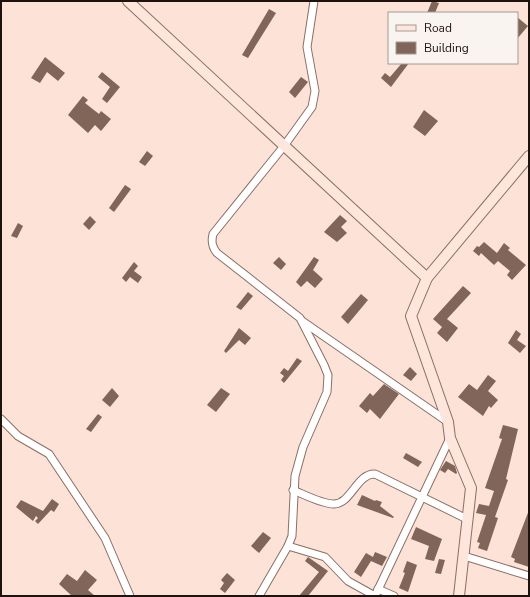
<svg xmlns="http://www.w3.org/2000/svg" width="530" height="597" font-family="'Nunito Sans',sans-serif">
<rect width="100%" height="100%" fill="#fce2d7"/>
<g fill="#816559">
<polygon points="432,1 439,3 435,13 427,13"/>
<polygon points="269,9 276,13 248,58 242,55"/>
<polygon points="517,17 528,26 517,39"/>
<polygon points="45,57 65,73 58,81 47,72 40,83 31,78"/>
<polygon points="402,63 409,63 391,87 381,78 385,73 390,77"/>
<polygon points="102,72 120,87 107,103 102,99 110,87 98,77"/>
<polygon points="301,77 308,82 295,98 289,92"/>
<polygon points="83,96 88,100 85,103 99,114 101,111 111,119 101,131 95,125 88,133 68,115"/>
<polygon points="424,110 438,121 425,136 413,127"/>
<polygon points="147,151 153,156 145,166 139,162"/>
<polygon points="125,185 131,189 114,212 109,208"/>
<polygon points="340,215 347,221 341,227 347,233 337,242 324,232"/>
<polygon points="90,216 96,222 89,230 83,224"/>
<polygon points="18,223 23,226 17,238 11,236"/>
<polygon points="484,242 497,253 504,243 510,248 508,250 526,265 512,280 507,275 510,271 498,261 494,265 481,253 479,256 473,251 477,246 479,247"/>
<polygon points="279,257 286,264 281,270 273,263"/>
<polygon points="314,257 319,260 313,270 323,279 315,288 307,281 301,287 296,282"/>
<polygon points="134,262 138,266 134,271 142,277 138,283 130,277 126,282 122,278"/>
<polygon points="463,286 471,293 447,319 458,328 447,342 437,333 442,327 433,319"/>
<polygon points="248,292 253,296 241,310 236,307"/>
<polygon points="361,294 368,300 348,324 341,317"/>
<polygon points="239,328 251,338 245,345 239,340 226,353 224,351"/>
<polygon points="516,330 521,334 517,340 526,346 520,353 508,343"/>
<polygon points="297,358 302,361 284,383 281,380 284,376 280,373 284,368 288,371"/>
<polygon points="410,367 417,374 411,381 403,375"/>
<polygon points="488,375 496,381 488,391 498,400 491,408 489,406 483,416 458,397 469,384 477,390"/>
<polygon points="384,384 399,394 380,419 370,409 367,413 359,406 370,393 373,396"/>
<polygon points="112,388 119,396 110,407 102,400"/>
<polygon points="221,388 230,394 216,412 207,405"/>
<polygon points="98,414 102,417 91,432 86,429"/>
<polygon points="503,425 518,429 506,479 508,480 495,517 498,518 487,551 478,548 480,543 477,542 486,515 476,513 479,504 489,506 494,491 485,488 502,439 499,438"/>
<polygon points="406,453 422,462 418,467 403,458"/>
<polygon points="446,461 455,466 457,473 456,474 448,469 445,473 440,470"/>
<polygon points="362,495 375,501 376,500 382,502 380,506 394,517 393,518 357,505"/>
<polygon points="52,499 59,504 54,512 51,510 38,524 35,521 38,518 36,516 33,521 16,507 21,500 43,511"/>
<polygon points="529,510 529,567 514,562 515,559 511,557"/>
<polygon points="416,527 442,539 434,561 425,559 429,546 411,539"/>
<polygon points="263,532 271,538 259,553 251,546"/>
<polygon points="375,552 387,557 382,566 371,561 361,577 354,572 366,553 373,557"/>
<polygon points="308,557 328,571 308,596 299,596 319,572 305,561"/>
<polygon points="439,559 445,560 441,574 435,573"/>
<polygon points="407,561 417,565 408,592 399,588 405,573 403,572"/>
<polygon points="85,570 97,580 88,590 95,596 72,596 59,584 67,574 77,581"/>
<polygon points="227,573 235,580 225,593 220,589 224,583 221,580"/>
</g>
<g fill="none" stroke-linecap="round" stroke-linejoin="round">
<g stroke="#8b6f63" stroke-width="9">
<g id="street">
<polyline points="302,321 448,422"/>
<polyline points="1,419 18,436 49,454 105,538 130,596"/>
<path d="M293,490C305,495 322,504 334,504C351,504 357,473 375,474L467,519"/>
<polyline points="288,546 325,557 348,581 375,596"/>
<polyline points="464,556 529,576"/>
<polyline points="378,589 394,596"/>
<path d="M259,596L288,546L292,536L295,476L303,447L327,392L328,375L324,365L300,318L217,253C212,247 211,242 213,234L284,146L312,107L315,91L307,47L314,1"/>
<polyline points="375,596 450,438"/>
</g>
</g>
<g stroke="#8b6f63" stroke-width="12">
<g id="secondary">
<polyline points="128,1 427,278"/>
<polyline points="459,596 471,488 450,438 448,422 411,316 427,278 529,156"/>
</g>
</g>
<use href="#street" stroke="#fff" stroke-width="7"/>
<use href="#secondary" stroke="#fee6dc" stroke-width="10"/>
</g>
<rect width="530" height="597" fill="none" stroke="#1d120e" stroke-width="4"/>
<rect x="388" y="12" width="130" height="52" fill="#faf4f1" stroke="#a29a96"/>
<rect x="396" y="25" width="20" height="6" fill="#fee6dc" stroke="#a29a96"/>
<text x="424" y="32" font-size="12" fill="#1d120e">Road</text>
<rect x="396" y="42" width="20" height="12" fill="#816559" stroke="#a29a96"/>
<text x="424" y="52" font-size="12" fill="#1d120e">Building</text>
</svg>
